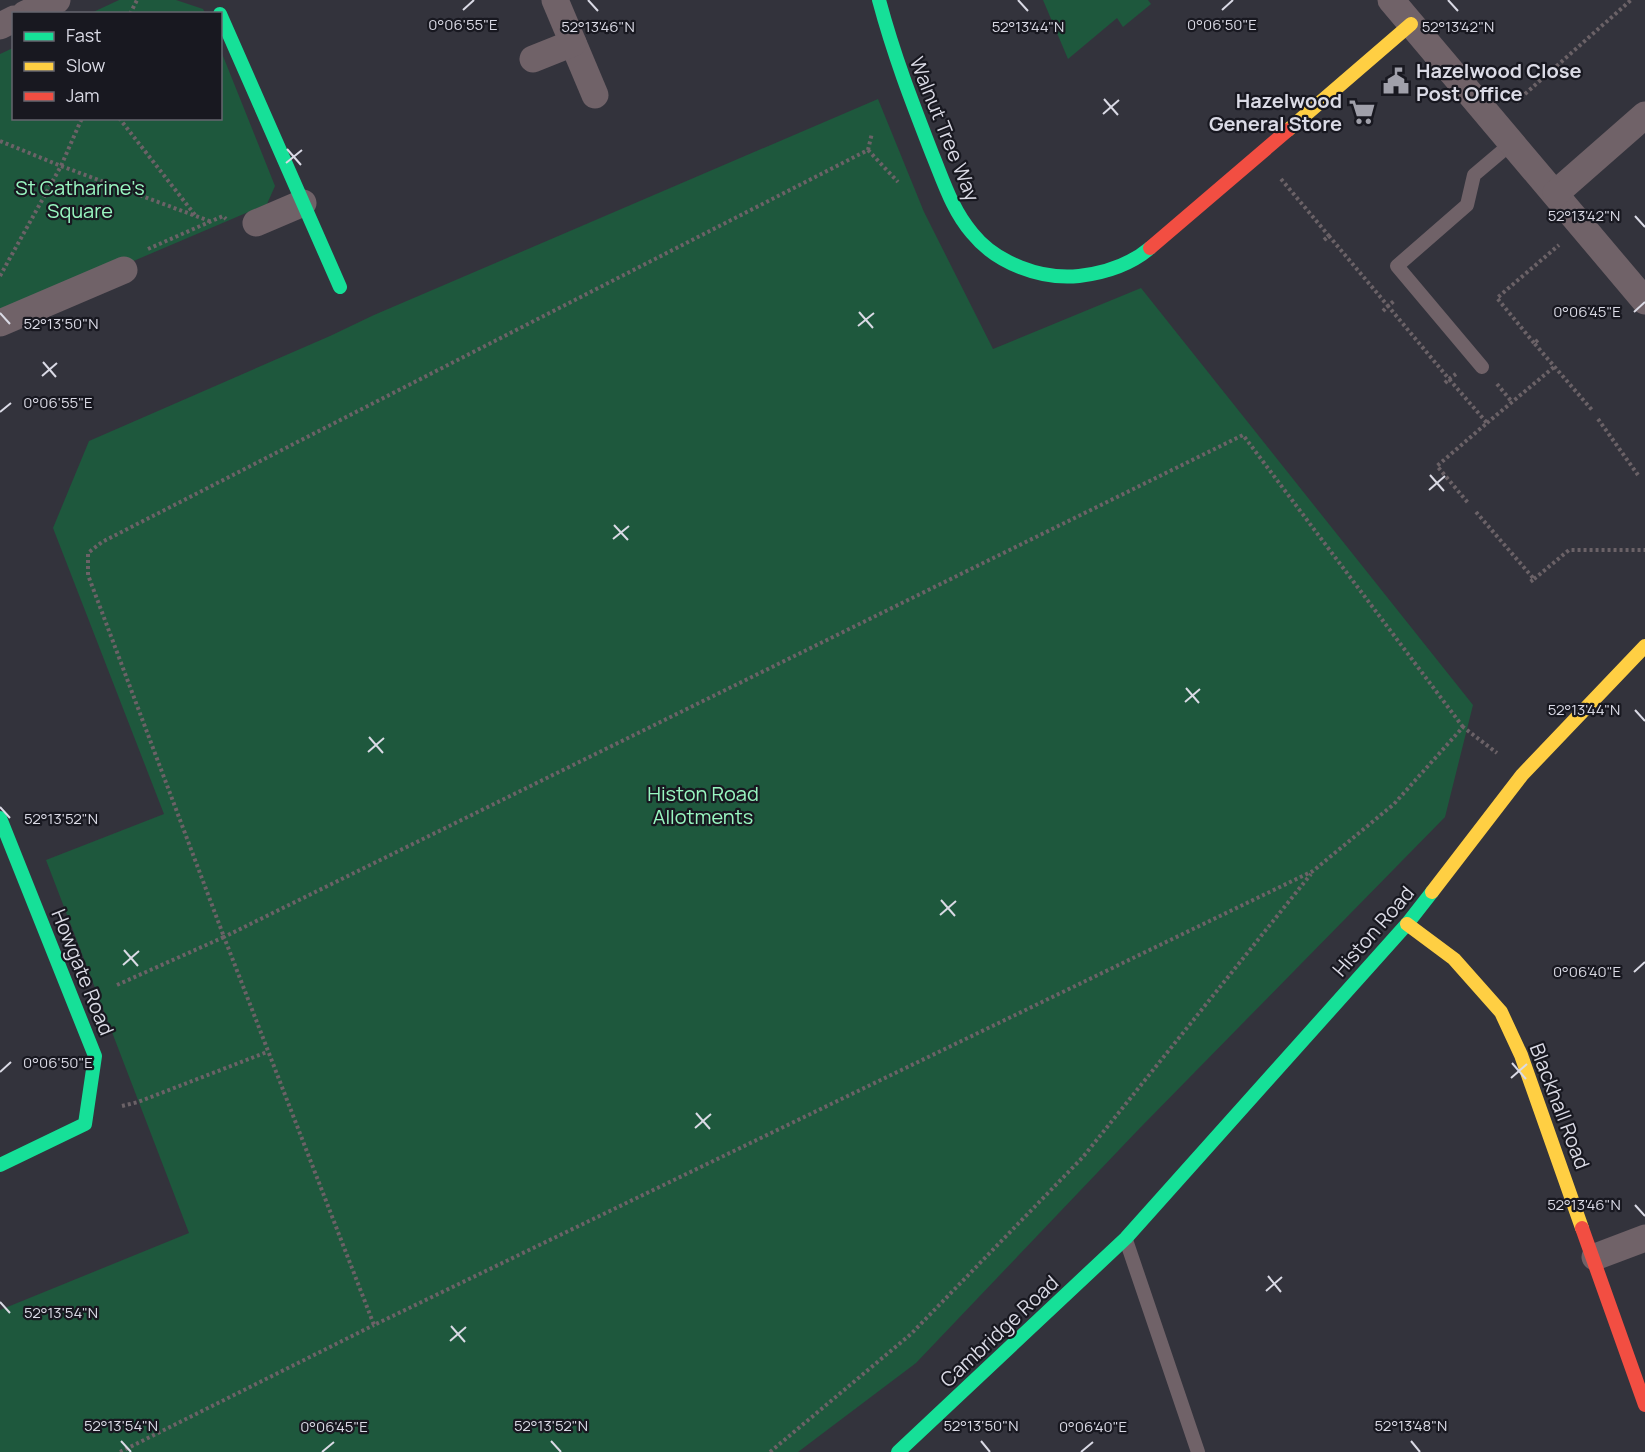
<svg xmlns="http://www.w3.org/2000/svg" width="1645" height="1452" font-family="Manrope,sans-serif">
<rect width="100%" height="100%" fill="#33333c"/>
<g fill="#1e583d">
<polygon points="119,0 176,0 203,9 205,13 89,14"/>
<polygon points="1043,0 1148,0 1151,4 1123,27 1117,18 1068,59"/>
<polygon points="13,48 14,118 220,118 221,51 275,186 267,204 0,318 0,54"/>
<polygon points="878,99 924,212 993,349 1141,288 1473,705 1445,817 1138,1130 916,1363 798,1452 0,1452 0,1310 189,1233 46,860 164,814 53,528 89,441 330,336 374,315"/>
</g>
<g fill="none" stroke-linecap="round" stroke-linejoin="round">
<g stroke="#6b6267" stroke-width="4" stroke-dasharray="3 3" stroke-linecap="butt">
<polyline points="130,14 137,0"/>
<polyline points="1516,102 1631,0"/>
<polyline points="119,118 195,215"/>
<polyline points="0,141 61,166 212,222"/>
<polyline points="868,150 898,182"/>
<polyline points="1281,179 1329,236"/>
<polyline points="1324,240 1329,236 1388,306 1394,301"/>
<polyline points="148,249 223,216 226,219"/>
<polyline points="0,276 61,166 82,118"/>
<polyline points="1383,311 1388,306 1449,379 1456,374"/>
<polyline points="1538,340 1534,343 1592,410"/>
<polyline points="1534,343 1497,298 1559,245"/>
<polyline points="1445,383 1449,379 1487,423 1437,466 1469,504"/>
<polyline points="1497,384 1512,402"/>
<polyline points="1598,419 1638,475"/>
<polyline points="1487,423 1554,367"/>
<polyline points="1476,512 1534,579 1530,582"/>
<polyline points="1534,579 1569,550 1645,550"/>
<polyline points="1463,727 1243,435 224,937 374,1325 1313,871 1394,804 1463,727 1497,753"/>
<polyline points="117,985 224,937 88,575 88,553 102,542 868,150 872,133"/>
<polyline points="122,1106 138,1102 267,1052"/>
<polyline points="120,1452 374,1325"/>
<polyline points="770,1452 911,1334 1083,1157 1311,874"/>
</g>
<g stroke="#706268" stroke-width="14">
<polyline points="1482,367 1397,266 1467,205 1474,175 1513,142"/>
<polyline points="1126,1240 1198,1452"/>
</g>
<g stroke="#706268" stroke-width="27">
<polyline points="555,0 595,95"/>
<polyline points="1391,0 1645,301"/>
<polyline points="25,14 57,0"/>
<polyline points="0,26 14,19"/>
<polyline points="533,59 573,43"/>
<polyline points="1556,193 1645,115"/>
<polyline points="256,223 303,203"/>
<polyline points="0,323 124,270"/>
<polyline points="1595,1257 1645,1238"/>
</g>
<g stroke="#16e098" stroke-width="14">
<path d="M879,0C894,56 912,102 933,156C944,183 953,211 972,233C996,263 1041,280 1079,276C1104,273 1130,265 1150,248"/>
<polyline points="220,14 340,287"/>
<polyline points="0,818 95,1056 85,1124 0,1165"/>
<polyline points="898,1452 1126,1238 1407,924 1432,892"/>
</g>
<g stroke="#ffcf43" stroke-width="14">
<polyline points="1288,130 1411,24"/>
<polyline points="1432,892 1522,775 1645,646"/>
<polyline points="1407,924 1454,959 1501,1012 1521,1055 1582,1228"/>
</g>
<g stroke="#f24e42" stroke-width="14">
<polyline points="1150,248 1288,130"/>
<polyline points="1582,1228 1645,1405"/>
</g>
</g>
<path fill="none" stroke="#dadae5" stroke-width="2" d="M588,0L598,11M1018,0L1028,11M1448,0L1458,11M463,10L474,0M1222,10L1233,0M1104,99L1118,115M1103,114L1119,100M287,149L301,165M286,163L302,150M1635,216L1645,227M859,312L873,328M1634,312L1645,302M0,313L10,324M858,326L874,313M43,362L56,377M42,376L57,363M0,412L11,403M1430,475L1444,491M1429,490L1445,476M614,525L628,540M613,539L629,526M1186,688L1199,703M1185,702L1200,689M1635,710L1645,721M369,737L383,753M368,752L384,738M0,807L10,818M941,900L955,916M940,915L956,901M124,950L138,966M123,965L139,951M1634,972L1645,962M1512,1063L1526,1079M0,1072L11,1062M1511,1078L1527,1064M696,1113L710,1129M695,1128L711,1114M1635,1205L1645,1216M1268,1276L1281,1292M1266,1291L1282,1277M0,1302L10,1313M451,1326L465,1342M450,1341L466,1327M121,1441L131,1452M551,1441L561,1452M981,1441L990,1452M1411,1441L1420,1452M322,1452L334,1442M1081,1452L1093,1442"/>
<defs>
<g id="civic-bare" transform="scale(2.07)"><path d="M-.6-6.5H3V-4.5H.6V-3L4-1V1h2V6H-6V1h2V-1L-.6-3ZM-1.2 2.5V6h2.4V2.5Z" fill="#a0a0aa" stroke="#181820" stroke-width="2.5" paint-order="stroke"/></g>
<g id="supermarket-bare" transform="scale(2.07)"><path d="M-6-5.5h2.5l.6 2H6L4.5 2H-2.5L-4.4-4H-6ZM-1.5 3.2a1.3 1.3 0 1 0 .1 0ZM3 3.2a1.3 1.3 0 1 0 .1 0Z" fill="#a0a0aa" stroke="#181820" stroke-width="2.5" paint-order="stroke"/></g>
</defs>
<g fill-rule="evenodd">
<use href="#civic-bare" x="1396" y="81"/>
<use href="#supermarket-bare" x="1362" y="112"/>
</g>
<g text-anchor="middle" dominant-baseline="central" stroke-width="4.5" stroke-linejoin="round" paint-order="stroke">
<g font-size="20" font-weight="bold" fill="#dadae5" stroke="#181820" text-anchor="start">
<text x="1416" y="70">Hazelwood Close<tspan x="1416" dy="23">Post Office</tspan></text>
<text x="1342" y="100" text-anchor="end">Hazelwood<tspan x="1342" dy="23">General Store</tspan></text>
</g>
<g font-size="20" fill="#dadae5" stroke="#181820">
<text transform="translate(945 129) rotate(68)">Walnut Tree Way</text>
<text transform="translate(1373 931) rotate(-49)">Histon Road</text>
<text transform="translate(83 972) rotate(68)">Howgate Road</text>
<text transform="translate(1560 1106) rotate(69)">Blackhall Road</text>
<text transform="translate(999 1331) rotate(-43)">Cambridge Road</text>
</g>
<g font-size="20" fill="#99f7c1" stroke="#181820">
<text x="80" y="187">St Catharine's<tspan x="80" dy="23">Square</tspan></text>
<text x="703" y="793">Histon Road<tspan x="703" dy="23">Allotments</tspan></text>
</g>
</g>
<g font-size="15" text-anchor="middle" fill="#dadae5" stroke="#181820" stroke-width="4.5" stroke-linejoin="round" paint-order="stroke">
<text x="463" y="30">0°06'55"E</text>
<text x="1222" y="30">0°06'50"E</text>
<text x="1028" y="32">52°13'44"N</text>
<text x="1458" y="32">52°13'42"N</text>
<text x="598" y="32">52°13'46"N</text>
<text x="1584" y="221">52°13'42"N</text>
<text x="1587" y="317">0°06'45"E</text>
<text x="61" y="329">52°13'50"N</text>
<text x="58" y="408">0°06'55"E</text>
<text x="1584" y="715">52°13'44"N</text>
<text x="61" y="824">52°13'52"N</text>
<text x="1587" y="977">0°06'40"E</text>
<text x="58" y="1068">0°06'50"E</text>
<text x="1584" y="1210">52°13'46"N</text>
<text x="61" y="1318">52°13'54"N</text>
<text x="121" y="1431">52°13'54"N</text>
<text x="551" y="1431">52°13'52"N</text>
<text x="981" y="1431">52°13'50"N</text>
<text x="1411" y="1431">52°13'48"N</text>
<text x="334" y="1432">0°06'45"E</text>
<text x="1093" y="1432">0°06'40"E</text>
</g>
<rect x="12" y="12" width="210" height="108" fill="#181820" stroke="#66666f" stroke-width="1.5"/>
<rect x="24" y="32" width="30" height="9" fill="#16e098" stroke="#66666f" stroke-width="1.5"/>
<text x="66" y="42" font-size="18" fill="#dadae5">Fast</text>
<rect x="24" y="62" width="30" height="9" fill="#ffcf43" stroke="#66666f" stroke-width="1.5"/>
<text x="66" y="72" font-size="18" fill="#dadae5">Slow</text>
<rect x="24" y="92" width="30" height="9" fill="#f24e42" stroke="#66666f" stroke-width="1.5"/>
<text x="66" y="102" font-size="18" fill="#dadae5">Jam</text>
</svg>
